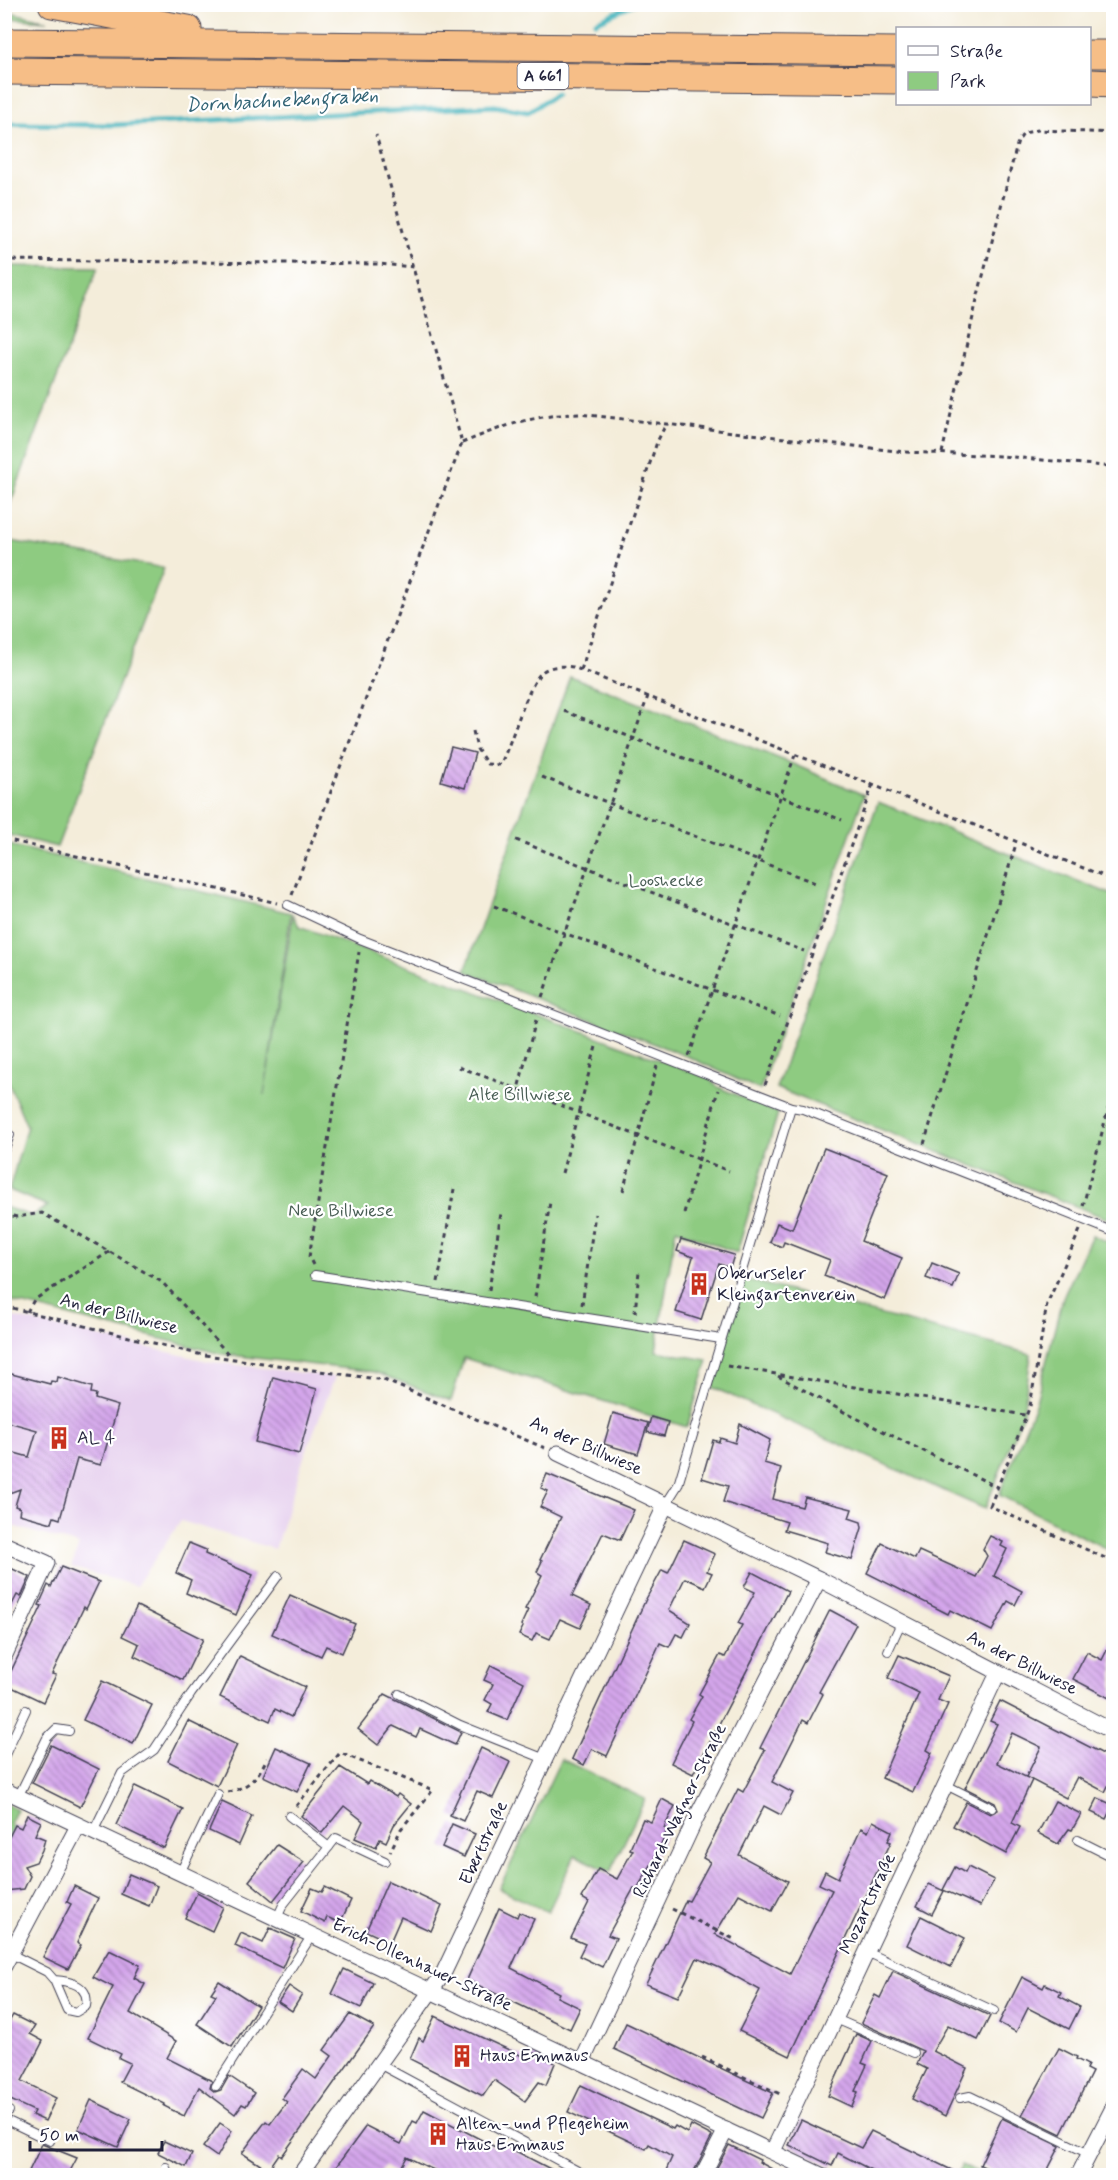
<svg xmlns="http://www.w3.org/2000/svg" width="1118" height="2180" font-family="Mynerve,sans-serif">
<defs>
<pattern id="park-tufts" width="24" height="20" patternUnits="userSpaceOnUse" patternTransform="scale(1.5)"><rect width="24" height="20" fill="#8ecb81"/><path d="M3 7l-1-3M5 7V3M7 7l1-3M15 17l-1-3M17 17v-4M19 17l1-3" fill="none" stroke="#7aae70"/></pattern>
<pattern id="building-back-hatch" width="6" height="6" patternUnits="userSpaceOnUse" patternTransform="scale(1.5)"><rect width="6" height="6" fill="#d4a6eb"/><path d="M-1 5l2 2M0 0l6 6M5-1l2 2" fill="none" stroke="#ac87c0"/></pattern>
</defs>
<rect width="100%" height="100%" fill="#fff"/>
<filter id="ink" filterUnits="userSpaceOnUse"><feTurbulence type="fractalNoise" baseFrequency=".0167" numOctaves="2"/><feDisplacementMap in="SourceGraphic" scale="12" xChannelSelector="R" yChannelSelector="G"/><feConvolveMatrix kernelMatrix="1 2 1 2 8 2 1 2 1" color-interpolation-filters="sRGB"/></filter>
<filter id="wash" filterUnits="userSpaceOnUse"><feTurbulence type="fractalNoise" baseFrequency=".008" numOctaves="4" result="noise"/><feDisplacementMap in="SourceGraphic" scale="24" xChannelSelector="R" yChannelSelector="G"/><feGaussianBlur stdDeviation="1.35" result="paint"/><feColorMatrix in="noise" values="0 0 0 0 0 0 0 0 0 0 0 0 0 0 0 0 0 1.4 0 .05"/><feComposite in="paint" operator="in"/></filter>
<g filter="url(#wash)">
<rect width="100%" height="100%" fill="#f4edda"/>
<polygon fill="#e7d2ef" points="4,1315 212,1362 335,1377 304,1457 275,1549 181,1521 136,1586 71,1567 79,1545 5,1524"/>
<g fill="#8ecb81" stroke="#58765e" stroke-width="1.5">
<polygon points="4,11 5,11 48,21 5,18"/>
<polygon points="5,266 98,267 5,518 4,266"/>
<polygon points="5,540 164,568 57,847 5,834"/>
<polygon points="570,676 793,764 864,795 760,1090 689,1057 465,971"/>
<polygon points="878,802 1113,895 1113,1221 776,1088"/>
<polygon points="5,844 291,913 264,1095 293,915 299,926 708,1078 718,1087 778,1113 737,1253 676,1229 656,1351 708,1360 687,1427 464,1358 451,1401 375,1372 222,1354 5,1300 5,1207 32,1216 48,1206 9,1190 27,1126 5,1075"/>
<polygon points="1092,1235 1113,1244 1113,1552 999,1495 1036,1402 1062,1300"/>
<polygon points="744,1279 1031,1354 1023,1413 985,1509 712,1387"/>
<polygon points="561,1759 645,1799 610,1872 575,1855 548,1912 499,1889"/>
<polygon points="5,1803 17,1809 10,1824 14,1827 5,1848"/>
</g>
<polygon fill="url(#park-tufts)" stroke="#58765e" stroke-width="1.5" points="961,2165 985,2175 958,2175"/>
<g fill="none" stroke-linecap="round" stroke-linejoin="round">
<g stroke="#46b5be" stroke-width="5">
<polyline points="596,22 633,4"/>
<polyline points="4,124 114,125 495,106 528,112 556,94"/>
</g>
</g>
<g id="blocks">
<g fill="url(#building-back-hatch)">
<polygon points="451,747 475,753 465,788 441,781"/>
<polygon points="824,1148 888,1173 861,1241 902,1258 885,1300 824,1276 830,1260 784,1242 782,1247 770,1242 777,1223 792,1229"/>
<polygon points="681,1239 734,1255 730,1268 719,1264 701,1320 676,1312 693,1257 677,1251"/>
<polygon points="932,1263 959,1274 953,1288 926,1278"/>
<polygon points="4,1372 50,1384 51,1381 57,1382 58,1377 92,1387 91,1393 96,1394 95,1399 118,1406 101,1465 77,1459 60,1519 54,1517 52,1523 19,1514 20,1508 15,1506 20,1489 4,1495 4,1450 29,1457 37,1430 4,1421"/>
<polygon points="273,1377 317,1389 299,1454 255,1442"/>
<polygon points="613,1413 648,1423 638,1454 604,1444"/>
<polygon points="651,1417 668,1422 664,1436 647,1432"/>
<polygon points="740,1424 770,1440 764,1463 781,1468 773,1499 802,1507 805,1497 852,1509 849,1518 861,1522 862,1528 852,1560 825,1552 828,1543 784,1530 787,1522 723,1502 728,1486 702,1478 713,1440 719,1442 720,1438 735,1443"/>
<polygon points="547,1474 634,1510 620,1540 603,1533 572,1596 591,1605 580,1628 560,1619 550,1639 536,1633 532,1641 519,1635 523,1627 521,1625 528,1610 525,1609 542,1575 537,1572 542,1561 540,1560 561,1517 540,1507 548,1491 541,1488"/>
<polygon points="990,1536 1003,1542 1001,1546 1007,1549 994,1576 1022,1591 1015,1605 1008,1601 992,1631 950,1610 948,1614 867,1573 882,1543 915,1559 919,1551 976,1577 987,1556 983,1549"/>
<polygon points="684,1540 715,1554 707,1571 712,1573 705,1587 685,1578 669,1610 690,1623 683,1637 676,1634 669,1647 660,1643 607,1756 592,1749 584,1765 572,1759 646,1599 662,1570 668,1573"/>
<polygon points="189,1543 206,1550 205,1554 253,1575 236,1615 186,1593 191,1580 176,1573"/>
<polygon points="4,1565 30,1577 21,1597 17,1595 4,1620"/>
<polygon points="61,1567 99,1582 86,1609 84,1607 52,1674 56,1675 43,1702 5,1684 42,1606 39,1605 48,1585 51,1587"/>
<polygon points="752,1572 788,1591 693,1774 671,1763 692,1721 689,1719 702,1696 699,1694 720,1655 725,1657 742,1625 738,1623 755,1592 744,1587"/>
<polygon points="290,1595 355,1624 342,1653 326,1646 321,1656 272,1634"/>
<polygon points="137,1606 203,1639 183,1680 134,1656 139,1644 122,1636"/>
<polygon points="830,1610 856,1624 819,1692 823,1694 808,1723 803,1720 772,1782 793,1793 781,1815 764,1806 739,1855 788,1881 772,1911 739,1894 715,1934 790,1974 832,1890 819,1884 825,1871 838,1878 861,1828 868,1832 873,1821 892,1831 888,1841 891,1842 790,2056 739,2031 760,1990 720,1968 697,1958 678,1997 646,1984 686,1900 689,1901 710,1862 703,1858 738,1789 743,1792 765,1750 760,1748"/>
<polygon points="1113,1638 1113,1700 1073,1679 1087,1652 1102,1660"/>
<polygon points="899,1655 949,1676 938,1700 948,1704 927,1750 932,1753 913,1792 882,1778 919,1693 888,1678"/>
<polygon points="240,1656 305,1687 291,1717 275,1709 270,1721 220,1697"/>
<polygon points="491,1665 524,1682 507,1720 488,1712 492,1704 485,1700 493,1684 484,1680"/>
<polygon points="102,1681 152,1705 133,1744 83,1720"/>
<polygon points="385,1694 461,1732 455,1745 420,1729 416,1737 393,1726 378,1745 358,1729"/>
<polygon points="1000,1701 1113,1759 1113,1776 1105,1792 1077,1777 1066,1798 1026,1777 1041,1747 1012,1733 997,1763 1032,1780 1012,1823 1020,1827 1006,1854 953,1826 966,1802 990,1814 998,1810 995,1803 965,1788 997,1724 990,1721"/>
<polygon points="188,1721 237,1745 217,1786 168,1761"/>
<polygon points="51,1745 99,1769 80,1807 32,1783"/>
<polygon points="276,1747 311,1763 297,1792 263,1776"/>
<polygon points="481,1748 510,1762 493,1798 477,1791 463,1821 450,1815"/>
<polygon points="340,1767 367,1784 369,1781 396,1797 398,1794 411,1804 394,1825 386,1842 380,1839 376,1847 355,1838 363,1821 344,1806 322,1833 301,1816"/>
<polygon points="135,1786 183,1809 164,1848 116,1825"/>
<polygon points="1098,1798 1113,1805 1106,1819 1091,1812"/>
<polygon points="662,1799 675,1806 664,1828 667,1829 665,1836 654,1860 637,1889 634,1888 608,1935 616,1938 602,1967 579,1956 585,1944 571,1938 589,1902 582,1898 598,1869 617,1879 633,1850 630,1849 643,1819 651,1822"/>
<polygon points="1055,1801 1081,1814 1072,1830 1069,1829 1058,1844 1038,1833"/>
<polygon points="222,1802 252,1816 239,1845 209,1831"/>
<polygon points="27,1815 41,1822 35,1835 45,1839 42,1850 36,1862 24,1866 30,1876 24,1889 4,1891 4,1847 15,1825 21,1828"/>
<polygon points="452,1824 475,1834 464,1857 442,1847"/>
<polygon points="277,1845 304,1862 273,1901 249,1881"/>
<polygon points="955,1867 965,1873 968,1867 994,1880 980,1906 943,1890"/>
<polygon points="129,1874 157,1886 149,1906 121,1894"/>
<polygon points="388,1881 442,1906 431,1931 401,1917 390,1942 366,1931"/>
<polygon points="929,1884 944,1891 932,1914 917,1906"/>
<polygon points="74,1886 98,1898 77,1943 81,1945 68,1969 43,1957 71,1904 67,1902"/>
<polygon points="325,1887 351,1900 340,1923 327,1917 325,1923 301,1911 312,1888 322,1892"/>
<polygon points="197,1893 223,1907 212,1931 185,1918"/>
<polygon points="499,1908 517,1917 519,1912 534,1919 511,1968 559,1993 557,1997 580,2008 570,2029 467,1980"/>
<polygon points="921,1916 965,1938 951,1967 907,1945"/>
<polygon points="270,1928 295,1939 282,1968 235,1946 241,1933 263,1943"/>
<polygon points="109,1950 140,1965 134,1978 145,1984 130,2013 176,2041 167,2058 212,2081 210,2088 215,2092 221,2090 229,2076 254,2093 246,2106 242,2104 235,2114 199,2087 184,2116 164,2106 165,2104 120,2082 130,2063 119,2058 121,2054 88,2038 113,1987 93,1977"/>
<polygon points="344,1969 373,1983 361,2008 332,1994"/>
<polygon points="893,1971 990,2016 978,2040 948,2025 933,2051 967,2068 945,2116 912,2099 927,2069 917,2064 923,2051 861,2023 875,1995 880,1998"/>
<polygon points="1022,1977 1043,1988 1045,1984 1061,1992 1059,1996 1080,2007 1069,2029 1028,2008 1016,2032 999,2023"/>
<polygon points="219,1981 258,2006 232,2047 197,2024 216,1995 211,1993"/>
<polygon points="289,1986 302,1995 292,2011 278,2002"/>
<polygon points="350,2014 374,2027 282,2156 279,2154 268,2170 242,2153 266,2121 270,2124 287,2102 282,2098 303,2069 316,2079 332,2056 324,2050"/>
<polygon points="13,2015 35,2026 30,2034 43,2041 22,2081 56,2098 45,2121 32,2115 34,2111 4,2097 4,2031"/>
<polygon points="435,2016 531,2060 535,2053 555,2063 546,2085 539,2082 525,2101 494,2080 483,2096 410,2059 419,2038 423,2041"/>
<polygon points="626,2023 773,2093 761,2118 614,2049"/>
<polygon points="856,2034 872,2041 862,2063 867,2065 855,2091 858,2092 852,2107 828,2096"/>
<polygon points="1059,2048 1077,2057 1076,2059 1088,2065 1086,2069 1092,2072 1061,2134 1022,2115"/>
<polygon points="581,2085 673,2129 675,2126 687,2133 691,2125 712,2136 692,2175 664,2175 672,2157 649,2144 646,2149 568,2112"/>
<polygon points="91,2100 131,2119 118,2147 78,2129"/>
<polygon points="424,2110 499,2149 502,2144 562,2175 444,2175 407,2157 397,2175 385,2166 378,2175 330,2175 366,2126 401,2144 413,2121 417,2123"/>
<polygon points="1002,2118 1060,2146 1045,2175 1002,2175 980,2165"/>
<polygon points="801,2120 861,2148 871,2131 962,2175 881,2175 838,2153 832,2166 789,2145"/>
<polygon points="220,2123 232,2131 217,2157 203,2147"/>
<polygon points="164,2141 192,2154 186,2167 158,2153"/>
<polygon points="42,2144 77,2158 68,2175 37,2175 29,2171"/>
<polygon points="729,2145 760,2160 759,2162 783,2175 713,2175"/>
</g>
</g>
</g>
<g filter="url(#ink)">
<use href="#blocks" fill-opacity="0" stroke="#424053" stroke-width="1.5"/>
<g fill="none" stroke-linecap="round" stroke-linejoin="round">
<g stroke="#424053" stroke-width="10">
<g id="service">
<polyline points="288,905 360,939 791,1107 803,1109 1114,1232"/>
<polyline points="4,1151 10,1135"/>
<polyline points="315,1275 721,1339"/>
<polyline points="666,1504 678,1485 791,1107"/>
<polyline points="888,1651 901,1623"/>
<polyline points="399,1694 460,1725 545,1759"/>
<polyline points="4,1757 26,1710"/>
<polyline points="946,1785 992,1808"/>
<polyline points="18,1797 47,1738 56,1729 69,1731"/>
<polyline points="289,1816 329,1847"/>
<polyline points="93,1832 122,1773 154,1750 191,1694 278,1576"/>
<polyline points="1078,1840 1114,1858"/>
<polyline points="180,1873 218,1794"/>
<polyline points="277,1918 283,1905 336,1838 385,1861"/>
<polyline points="867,1952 994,2011"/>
<path d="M11,1954L47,1972L54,1980L67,2010L76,2012L86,2006C90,1985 70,1981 54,1980"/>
<polyline points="836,2019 914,2053"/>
<polyline points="379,2064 587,2176"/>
<polyline points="216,2086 312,1935"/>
<polyline points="960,2098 970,2096 1089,2154"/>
<polyline points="4,2108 9,2111"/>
<polyline points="4,2119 50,2141"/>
<polyline points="166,2167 168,2176"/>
</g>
</g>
<g stroke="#424053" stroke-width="17">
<g id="minor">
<polyline points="558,1453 819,1579 1114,1732"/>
<polyline points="4,1544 47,1563 4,1657"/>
<polyline points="4,1790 823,2176"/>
<polyline points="4,1966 78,1826"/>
<polyline points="582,2062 696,1818 819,1579"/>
<polyline points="773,2151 998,1673"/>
<polyline points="299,2176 443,1974 666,1504"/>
<polyline points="702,2176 726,2130"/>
<polyline points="1078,2176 1114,2106"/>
</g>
</g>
<g stroke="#424053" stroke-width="29">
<g id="motorway">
<polyline points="52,4 188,29"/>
<polyline points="4,42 898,51"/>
<polyline points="1090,54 1114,54"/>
<polyline points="4,71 898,80"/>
<polyline points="1090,83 1114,84"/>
</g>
</g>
<g stroke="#424053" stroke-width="3" stroke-dasharray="4.5 4.5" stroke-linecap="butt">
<polyline points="4,260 378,264 414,267"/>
<path d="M462,443C506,425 532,415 580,414L905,452L1002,456L1114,467"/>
<polyline points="942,453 978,295 1018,141 1024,133 1038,130 1114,133"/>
<polyline points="581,670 657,442 665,426"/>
<polyline points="564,711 842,820"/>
<path d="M473,731L477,749L487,764L500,765C512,743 527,685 542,672C551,665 563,666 573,667L1114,880"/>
<polyline points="542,777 818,884"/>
<polyline points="4,839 277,903"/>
<polyline points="516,840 804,951"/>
<polyline points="292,895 462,443 376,135"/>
<polyline points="494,906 780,1016"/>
<polyline points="542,997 648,696"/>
<polyline points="536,1020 518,1089 729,1171"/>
<polyline points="689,1056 795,755"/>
<polyline points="459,1067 518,1089"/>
<polyline points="765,1085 873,784"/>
<polyline points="924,1144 1016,844"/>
<polyline points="562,1173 597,1043"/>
<polyline points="623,1191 657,1066"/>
<polyline points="1083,1206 1114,1086"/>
<polyline points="684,1213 718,1090"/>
<polyline points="4,1214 17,1217 42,1213 162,1282 231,1357"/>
<polyline points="1080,1230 1047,1304 1030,1406 990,1506 1114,1562"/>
<polyline points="313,1265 309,1257 359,952"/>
<polyline points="438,1282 454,1189"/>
<polyline points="489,1290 501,1213"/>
<polyline points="535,1297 550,1202"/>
<polyline points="582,1305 595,1214"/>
<polyline points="4,1306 198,1354 384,1380 545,1448"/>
<polyline points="27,1312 34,1300 109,1252"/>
<polyline points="635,1313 639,1271"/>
<polyline points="727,1366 1025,1415"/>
<polyline points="778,1376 846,1413 997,1487"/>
<path d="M228,1792C250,1787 258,1777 267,1758"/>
<polyline points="296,1806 340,1753 433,1790 401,1829 390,1852"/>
<polyline points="672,1909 736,1940"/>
<polyline points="702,2057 782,2095"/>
</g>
<use href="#service" stroke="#fff" stroke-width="8"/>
<use href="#minor" stroke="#fff" stroke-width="15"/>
<use href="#motorway" stroke="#f6be87" stroke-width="27"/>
</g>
</g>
<defs>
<g id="building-bare" transform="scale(1.8)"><path d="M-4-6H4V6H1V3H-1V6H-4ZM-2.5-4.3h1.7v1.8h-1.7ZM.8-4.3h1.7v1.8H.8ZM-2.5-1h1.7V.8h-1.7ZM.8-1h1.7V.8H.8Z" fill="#c8321e" stroke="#fff" stroke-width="2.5" paint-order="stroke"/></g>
</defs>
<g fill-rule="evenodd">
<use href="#building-bare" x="699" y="1284"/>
<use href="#building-bare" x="59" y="1438"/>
<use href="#building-bare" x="462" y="2056"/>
<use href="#building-bare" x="438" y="2134"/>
</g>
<g text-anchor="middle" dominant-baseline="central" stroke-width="4.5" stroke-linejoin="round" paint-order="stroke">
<rect fill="#fff" stroke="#646476" stroke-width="1.5" x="517.5" y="63" width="51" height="26" rx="4.5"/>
<g font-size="16" font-weight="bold" fill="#22223b">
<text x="543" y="76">A 661</text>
</g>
<g font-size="18" fill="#485d54" stroke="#fff">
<text x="666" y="881">Looshecke</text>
<text x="520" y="1095">Alte Billwiese</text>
<text x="341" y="1211">Neue Billwiese</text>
</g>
<g font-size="18" fill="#22223b" stroke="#fff" text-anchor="start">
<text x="717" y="1274">Oberurseler<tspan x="717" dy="21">Kleingartenverein</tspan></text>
<text x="77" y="1438">AL 4</text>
<text x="480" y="2056">Haus Emmaus</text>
<text x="456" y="2124">Alten- und Pflegeheim<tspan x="456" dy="21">Haus Emmaus</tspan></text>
</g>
<g font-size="18" fill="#22223b" stroke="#fff">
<text transform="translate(119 1314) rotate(14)">An der Billwiese</text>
<text transform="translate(586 1446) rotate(24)">An der Billwiese</text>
<text transform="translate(1022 1663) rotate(27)">An der Billwiese</text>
<text transform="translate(680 1811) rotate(-64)">Richard-Wagner-Straße</text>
<text transform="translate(484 1843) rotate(-65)">Ebertstraße</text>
<text transform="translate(868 1904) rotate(-65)">Mozartstraße</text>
<text transform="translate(422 1965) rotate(25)">Erich-Ollenhauer-Straße</text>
</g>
<g font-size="20" font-style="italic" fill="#326476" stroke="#fff">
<text transform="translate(282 101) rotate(-3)">Dornbachnebengraben</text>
</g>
</g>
<rect width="1118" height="2180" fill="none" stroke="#fff" stroke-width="24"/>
<rect x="896" y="27" width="195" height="78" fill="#ffffff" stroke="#a7a7b1" stroke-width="1.5"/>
<rect x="908" y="46" width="30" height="9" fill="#ffffff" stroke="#a7a7b1" stroke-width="1.5"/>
<text x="950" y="57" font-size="18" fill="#22223b">Straße</text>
<rect x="908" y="72" width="30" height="18" fill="#8ecb81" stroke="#a7a7b1" stroke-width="1.5"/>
<text x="950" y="87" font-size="18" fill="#22223b">Park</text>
<path d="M30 2141v9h132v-9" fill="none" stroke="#22223b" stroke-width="3"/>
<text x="39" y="2141" font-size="18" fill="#22223b" stroke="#ffffff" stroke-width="4.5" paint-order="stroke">50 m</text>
</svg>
